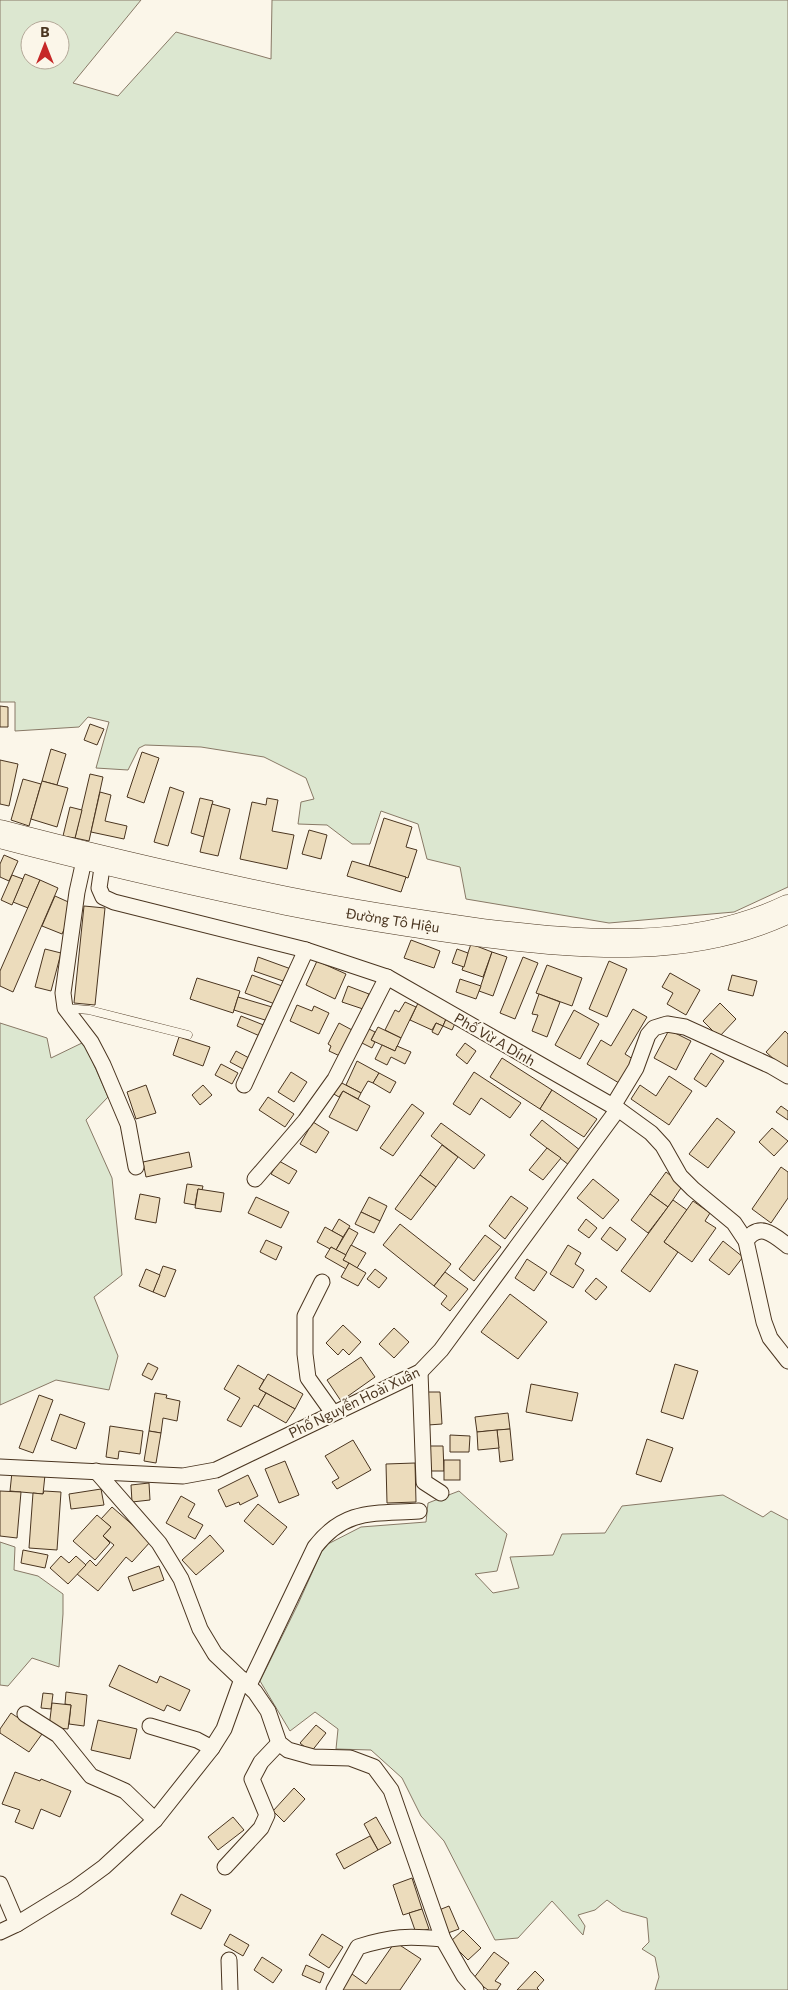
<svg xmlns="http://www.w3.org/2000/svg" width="788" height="1990" font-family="Commissioner,sans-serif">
<rect width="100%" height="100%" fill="#fbf6e9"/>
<g fill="#dce7d0" stroke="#887966" fill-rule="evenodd">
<path d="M0,0H141L73,83L118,96L176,32L271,59L272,0H788V887L734,912L609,923L466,899L460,867L427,859L418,824L381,811L370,844H352L327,825L298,824L301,802L314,799L306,778L264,757L201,747L145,745L139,748L128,770L96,768L109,722L88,717L79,727L15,731V702H0ZM30,30H60V60H30Z"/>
<polygon points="0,1023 47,1038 51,1058 84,1042 108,1097 86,1120 112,1178 122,1275 94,1297 118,1356 109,1390 56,1380 0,1405"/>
<polygon points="459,1491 507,1534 497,1571 475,1574 493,1593 519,1588 510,1557 553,1555 562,1534 605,1533 622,1506 723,1495 763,1517 771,1511 788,1520 788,1990 655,1990 659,1977 655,1957 642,1949 649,1942 647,1918 622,1911 607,1900 595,1910 578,1915 585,1926 583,1935 552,1901 518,1938 495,1940 444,1841 421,1816 402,1778 371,1750 336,1749 338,1729 315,1712 290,1731 260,1681 298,1604 324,1546 361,1527 426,1522 428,1503"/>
<polygon points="0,1542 15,1547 14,1570 38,1576 63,1594 63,1614 59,1667 32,1658 8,1686 0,1685"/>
</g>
<g fill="#ecdcbc" stroke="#4a3520">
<polygon points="0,706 8,707 8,727 0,727"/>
<polygon points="90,724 104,729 97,745 84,740"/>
<polygon points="51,749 66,754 57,785 42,781"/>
<polygon points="142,752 159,758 144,803 127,797"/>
<polygon points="0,760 18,764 9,806 0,804"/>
<polygon points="90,774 103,777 89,841 75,838"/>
<polygon points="23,779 41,784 29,826 11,820"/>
<polygon points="42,781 68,788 57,827 31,819"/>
<polygon points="170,787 184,792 168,846 154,842"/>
<polygon points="100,792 111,795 105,821 127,826 124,839 91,832"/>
<polygon points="200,798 213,801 204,837 191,833"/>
<polygon points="267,798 278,800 272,831 294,835 287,869 240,859 252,802 266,805"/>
<polygon points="212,804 230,809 218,856 200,852"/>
<polygon points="70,807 82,810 75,838 63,836"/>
<polygon points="384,818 412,827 406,847 417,850 408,878 369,866"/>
<polygon points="309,830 327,835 321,859 302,854"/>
<polygon points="4,855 18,861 9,881 0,877 0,864"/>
<polygon points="352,861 406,877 401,892 347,876"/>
<polygon points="25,874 40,880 28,908 13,902"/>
<polygon points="12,875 23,879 12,905 1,900"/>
<polygon points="40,880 58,888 13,992 0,986 0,971"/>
<polygon points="55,896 75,905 62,934 42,926"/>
<polygon points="84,906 105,908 95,1005 74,1003"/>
<polygon points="411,940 440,951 434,968 404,958"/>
<polygon points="471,944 492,952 483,977 462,970"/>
<polygon points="45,949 61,953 51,991 35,987"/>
<polygon points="457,949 468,953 464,967 452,963"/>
<polygon points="492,952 507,957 493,996 479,991"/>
<polygon points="258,957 291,969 286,982 254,971"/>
<polygon points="523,957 538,963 515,1019 500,1013"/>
<polygon points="317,961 346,974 335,999 306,985"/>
<polygon points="609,961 627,969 607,1017 589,1009"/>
<polygon points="547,965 582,978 572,1006 536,993"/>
<polygon points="670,973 700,990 686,1015 667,1004 673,993 662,987"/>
<polygon points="252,975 282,986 275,1004 245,993"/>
<polygon points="732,975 757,981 753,996 728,990"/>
<polygon points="197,978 240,991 233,1013 190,999"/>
<polygon points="460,979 481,986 476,999 456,992"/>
<polygon points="348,986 369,994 363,1009 342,1002"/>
<polygon points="539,994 560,1002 547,1037 532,1031 538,1015 532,1014"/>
<polygon points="238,997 272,1007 268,1021 234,1010"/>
<polygon points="419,1001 440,1011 438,1015 446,1019 443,1026 436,1023 432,1030 410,1020"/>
<polygon points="405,1002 416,1007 401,1038 385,1030 395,1010 399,1012"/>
<polygon points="720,1003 736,1019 719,1037 703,1021"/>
<polygon points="297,1005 312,1011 314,1006 329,1013 319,1034 290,1021"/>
<polygon points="633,1009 647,1017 625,1054 633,1059 619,1083 587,1064 601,1040 611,1046"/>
<polygon points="574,1010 599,1024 580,1059 555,1045"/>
<polygon points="440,1011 457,1019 452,1030 443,1026 446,1019 438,1015"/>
<polygon points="241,1016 266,1026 262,1037 237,1026"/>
<polygon points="339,1023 352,1030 342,1057 329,1051 331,1046 328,1044"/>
<polygon points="436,1023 443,1026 438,1035 432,1032"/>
<polygon points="378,1027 401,1038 395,1051 371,1040"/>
<polygon points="367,1028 375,1032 371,1040 375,1042 372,1048 360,1042"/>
<polygon points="669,1030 691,1041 676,1070 654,1058"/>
<polygon points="785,1031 788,1034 788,1072 766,1052"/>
<polygon points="179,1037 210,1047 203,1066 173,1055"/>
<polygon points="465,1043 476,1051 467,1064 456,1055"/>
<polygon points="382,1045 395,1051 397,1046 411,1052 405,1064 391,1057 387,1065 375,1059"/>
<polygon points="236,1051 249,1058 243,1069 230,1062"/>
<polygon points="711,1053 724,1061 706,1087 694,1079"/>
<polygon points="502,1058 552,1090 540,1109 490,1077"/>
<polygon points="357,1061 379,1073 373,1083 368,1081 361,1093 346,1085"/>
<polygon points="221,1064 238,1073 232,1084 215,1075"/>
<polygon points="291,1072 307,1082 294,1102 278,1092"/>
<polygon points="474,1072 521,1103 510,1118 481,1098 470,1115 453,1104"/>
<polygon points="379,1073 396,1082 390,1093 373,1083"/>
<polygon points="669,1076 692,1091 669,1125 631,1099 640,1085 656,1096"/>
<polygon points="338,1081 361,1093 358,1099 343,1091 339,1097 332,1093"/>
<polygon points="146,1085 156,1113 136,1119 127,1092"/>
<polygon points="203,1085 212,1095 200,1105 192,1095"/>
<polygon points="552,1090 597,1119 584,1137 540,1109"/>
<polygon points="343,1091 370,1106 357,1131 329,1117"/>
<polygon points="268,1097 294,1114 285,1127 259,1110"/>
<polygon points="412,1104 424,1113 393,1156 380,1148"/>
<polygon points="781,1106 788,1111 788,1120 776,1112"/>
<polygon points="717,1118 735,1132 708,1168 689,1154"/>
<polygon points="542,1120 581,1151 569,1165 530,1135"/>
<polygon points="313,1122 329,1132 316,1153 300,1144"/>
<polygon points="441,1123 485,1155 474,1169 431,1136"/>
<polygon points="772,1128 788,1141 774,1156 759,1142"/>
<polygon points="442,1145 458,1157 436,1187 420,1175"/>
<polygon points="547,1148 561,1158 543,1180 529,1170"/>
<polygon points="189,1152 192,1167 146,1177 143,1162"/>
<polygon points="279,1161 297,1171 289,1184 271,1174"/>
<polygon points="781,1167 788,1172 788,1198 771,1223 752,1209"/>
<polygon points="666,1172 683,1185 668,1207 650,1194"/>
<polygon points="420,1175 436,1187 411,1220 395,1209"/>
<polygon points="593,1179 619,1200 603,1219 577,1198"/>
<polygon points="187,1184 203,1186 202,1190 198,1189 195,1205 184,1203"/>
<polygon points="198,1189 224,1193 221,1212 195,1208"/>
<polygon points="140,1194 160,1198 156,1223 135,1219"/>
<polygon points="650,1194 668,1207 648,1233 631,1220"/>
<polygon points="511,1196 528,1208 505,1239 489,1226"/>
<polygon points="256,1197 289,1212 281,1228 248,1213"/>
<polygon points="369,1197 387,1206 380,1221 361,1212"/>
<polygon points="673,1200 687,1210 664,1242 678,1252 650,1292 621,1271"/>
<polygon points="693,1201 710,1213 705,1221 716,1228 692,1262 664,1242"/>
<polygon points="361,1212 380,1221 374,1233 355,1224"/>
<polygon points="339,1219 350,1226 343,1237 332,1231"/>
<polygon points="586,1219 597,1228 589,1238 578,1230"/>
<polygon points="400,1224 451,1264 434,1286 383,1245"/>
<polygon points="325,1227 343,1237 336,1250 331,1247 330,1249 317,1242"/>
<polygon points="610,1227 626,1239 617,1251 601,1239"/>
<polygon points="349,1228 358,1233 346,1255 336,1250"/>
<polygon points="485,1235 501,1247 474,1281 459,1269"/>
<polygon points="266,1240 282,1247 276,1260 260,1252"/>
<polygon points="723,1241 743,1257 729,1275 709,1260"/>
<polygon points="351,1245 366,1253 357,1268 343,1260"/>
<polygon points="568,1245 581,1253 575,1264 584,1270 573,1288 550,1274"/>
<polygon points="331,1247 346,1255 343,1260 349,1263 346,1269 325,1257"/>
<polygon points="527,1259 547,1272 534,1291 515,1278"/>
<polygon points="349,1263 366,1273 358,1286 341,1277"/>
<polygon points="163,1266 176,1270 165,1297 153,1292"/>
<polygon points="146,1269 160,1275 153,1292 139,1286"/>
<polygon points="375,1269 387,1278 379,1288 367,1279"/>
<polygon points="445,1272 468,1289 450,1311 441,1304 447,1296 434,1286"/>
<polygon points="596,1278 607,1287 596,1300 585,1291"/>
<polygon points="510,1294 547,1322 518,1359 481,1332"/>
<polygon points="343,1325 361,1342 349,1355 343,1349 338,1355 326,1343"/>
<polygon points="394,1328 409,1342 394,1358 379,1344"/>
<polygon points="361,1357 375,1377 341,1401 327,1380"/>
<polygon points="148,1363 158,1368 152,1380 142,1375"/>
<polygon points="675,1364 698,1371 683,1419 661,1412"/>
<polygon points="238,1365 264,1380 259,1389 266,1393 258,1407 254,1405 241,1427 227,1420 240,1398 224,1389"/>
<polygon points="268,1374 303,1394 295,1409 259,1389"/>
<polygon points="531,1384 578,1393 572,1421 526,1412"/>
<polygon points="427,1392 440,1392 442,1424 428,1425"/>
<polygon points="155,1393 167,1395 166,1398 180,1401 177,1421 163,1418 161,1433 149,1431"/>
<polygon points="266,1393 295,1409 286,1423 258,1407"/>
<polygon points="39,1395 53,1400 33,1453 19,1448"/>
<polygon points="508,1413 510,1429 477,1432 475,1417"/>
<polygon points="60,1414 85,1423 76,1449 51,1440"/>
<polygon points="110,1426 143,1431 140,1454 119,1451 118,1459 106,1457"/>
<polygon points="510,1429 513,1460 500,1462 497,1430"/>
<polygon points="497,1430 499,1448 478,1450 477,1432"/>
<polygon points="149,1431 161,1433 156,1463 144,1461"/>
<polygon points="450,1435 470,1436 469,1452 450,1452"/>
<polygon points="647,1439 673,1448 661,1482 636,1474"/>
<polygon points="353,1440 371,1470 337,1489 332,1482 339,1478 325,1456"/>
<polygon points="429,1446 443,1446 444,1471 429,1471"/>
<rect x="444" y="1460" width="16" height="20"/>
<polygon points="285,1461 299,1495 279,1503 265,1469"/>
<polygon points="415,1463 416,1502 387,1503 386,1464"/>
<polygon points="12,1472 45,1475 43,1494 10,1491"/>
<polygon points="248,1475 258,1496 240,1505 239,1502 226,1507 218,1490"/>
<polygon points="149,1483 150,1500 132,1502 131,1485"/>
<polygon points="101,1489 104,1505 71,1509 69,1494"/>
<polygon points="0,1491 21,1492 17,1538 0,1536"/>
<polygon points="44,1491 61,1492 57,1550 29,1548 33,1493 43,1494"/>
<polygon points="181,1496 195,1504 188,1517 203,1525 195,1539 166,1523"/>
<polygon points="258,1504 287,1527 273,1545 244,1521"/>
<polygon points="112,1507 151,1541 132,1562 126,1557 98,1591 77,1574 90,1560 96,1566 114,1545 103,1536 111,1527 101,1519"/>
<polygon points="97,1515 111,1527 103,1536 110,1543 95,1560 73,1541"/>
<polygon points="210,1535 224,1551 196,1575 182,1560"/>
<polygon points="23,1550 48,1555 45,1568 21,1563"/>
<polygon points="61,1556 69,1563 76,1556 86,1565 68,1584 50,1568"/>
<polygon points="159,1566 164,1580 133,1591 128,1577"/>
<polygon points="119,1665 157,1683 160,1676 190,1690 180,1711 167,1705 164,1711 109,1686"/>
<polygon points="66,1692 87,1695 84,1726 69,1724 71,1705 65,1704"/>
<polygon points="43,1693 53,1694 51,1709 41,1708"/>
<polygon points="52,1703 71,1705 68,1729 49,1727"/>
<polygon points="11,1713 42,1734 29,1752 0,1733 0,1729"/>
<polygon points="98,1720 137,1729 130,1759 91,1750"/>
<polygon points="316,1725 326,1733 311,1752 300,1743"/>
<polygon points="15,1772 40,1781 41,1779 71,1791 60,1817 41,1809 33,1829 15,1822 20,1810 2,1804"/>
<polygon points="294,1788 305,1799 284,1822 273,1811"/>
<polygon points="233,1817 244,1830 218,1850 208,1837"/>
<polygon points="376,1817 391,1843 378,1850 364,1824"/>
<polygon points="370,1836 378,1850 344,1869 336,1854"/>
<polygon points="412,1878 422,1909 403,1915 393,1885"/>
<polygon points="181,1894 211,1910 201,1929 171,1914"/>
<polygon points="449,1906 459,1929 448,1933 439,1910"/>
<polygon points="422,1909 429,1929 416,1933 409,1913"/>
<polygon points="463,1930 481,1948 468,1960 450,1942"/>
<polygon points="230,1934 249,1945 243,1956 224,1945"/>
<polygon points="322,1934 343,1947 329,1968 309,1955"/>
<polygon points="395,1942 421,1959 400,1990 341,1990 352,1974 366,1984"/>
<polygon points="494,1952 509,1963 495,1981 501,1984 497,1990 488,1990 473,1979"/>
<polygon points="262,1957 282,1970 273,1983 254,1970"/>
<polygon points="306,1965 324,1973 320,1983 302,1975"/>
<polygon points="535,1971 544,1980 537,1988 539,1990 517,1990"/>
</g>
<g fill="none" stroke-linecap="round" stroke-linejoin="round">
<g stroke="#4a3520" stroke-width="9">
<polyline id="lane" points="65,1008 89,1010 188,1035"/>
</g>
<g stroke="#4a3520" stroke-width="17">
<g id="street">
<polyline points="85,856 77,892 63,993 65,1008 91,1042 103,1065 128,1124 136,1167"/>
<polyline points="103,861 99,888 103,897 114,902 306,950 387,977 618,1109 651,1133 663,1146 680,1176 693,1189 734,1223 746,1241 764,1322 770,1338 788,1361"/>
<polyline points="244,1085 306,950"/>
<polyline points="613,1106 636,1068 648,1035 654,1028 667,1024 685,1027 771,1066 788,1076"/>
<polyline points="255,1179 305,1121 335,1079 387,977"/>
<path d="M746,1241C759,1221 774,1235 788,1246"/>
<polyline points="322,1282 305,1316 305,1354 308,1378 333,1413"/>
<polyline points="420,1372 424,1482 441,1493"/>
<polyline points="0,1467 183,1476 216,1470 420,1372 441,1350 618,1109"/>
<polyline points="96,1471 159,1543 181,1579 200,1629 215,1654 255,1692 268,1711 279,1743 288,1750 313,1757 350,1758 374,1767 391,1790 443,1939 464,1976 476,1990"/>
<path d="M249,1685L315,1547C345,1508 375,1514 419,1511"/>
<polyline points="25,1714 58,1735 91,1776 125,1791 155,1820"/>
<polyline points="150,1726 197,1740 212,1748"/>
<polyline points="225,1867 261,1828 267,1815 252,1779 261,1762 279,1743"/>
<polyline points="0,1884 17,1924"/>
<polyline points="0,1932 17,1924 74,1889 104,1867 155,1820 212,1748 224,1729 242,1679"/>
<polyline points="229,1960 230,1990"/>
<path d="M334,1990L358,1947C392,1936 408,1936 443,1939"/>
</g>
</g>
<g stroke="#4a3520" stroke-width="29">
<path id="highway" d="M0,834C95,859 191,881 287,901C352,914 417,924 483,933C585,945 692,955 788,909"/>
</g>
<use href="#lane" stroke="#fbf6e9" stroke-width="8"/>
<use href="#street" stroke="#fbf6e9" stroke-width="15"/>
<use href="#highway" stroke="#fbf6e9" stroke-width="28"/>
</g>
<g text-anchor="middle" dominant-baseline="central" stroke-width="4" stroke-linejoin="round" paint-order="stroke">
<g font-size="14" fill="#4a3520" stroke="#fbf6e9">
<text transform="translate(393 920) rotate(9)">Đường Tô Hiệu</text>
<text transform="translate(495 1039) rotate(30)">Phố Vừ A Dính</text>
<text transform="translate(354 1402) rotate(-26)">Phố Nguyễn Hoài Xuân</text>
</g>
</g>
<g transform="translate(45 45)"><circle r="24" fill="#fbf6e9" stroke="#b4a999"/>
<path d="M0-4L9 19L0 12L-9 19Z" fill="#c62828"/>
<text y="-8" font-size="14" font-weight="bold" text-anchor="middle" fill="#4a3520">B</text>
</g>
</svg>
